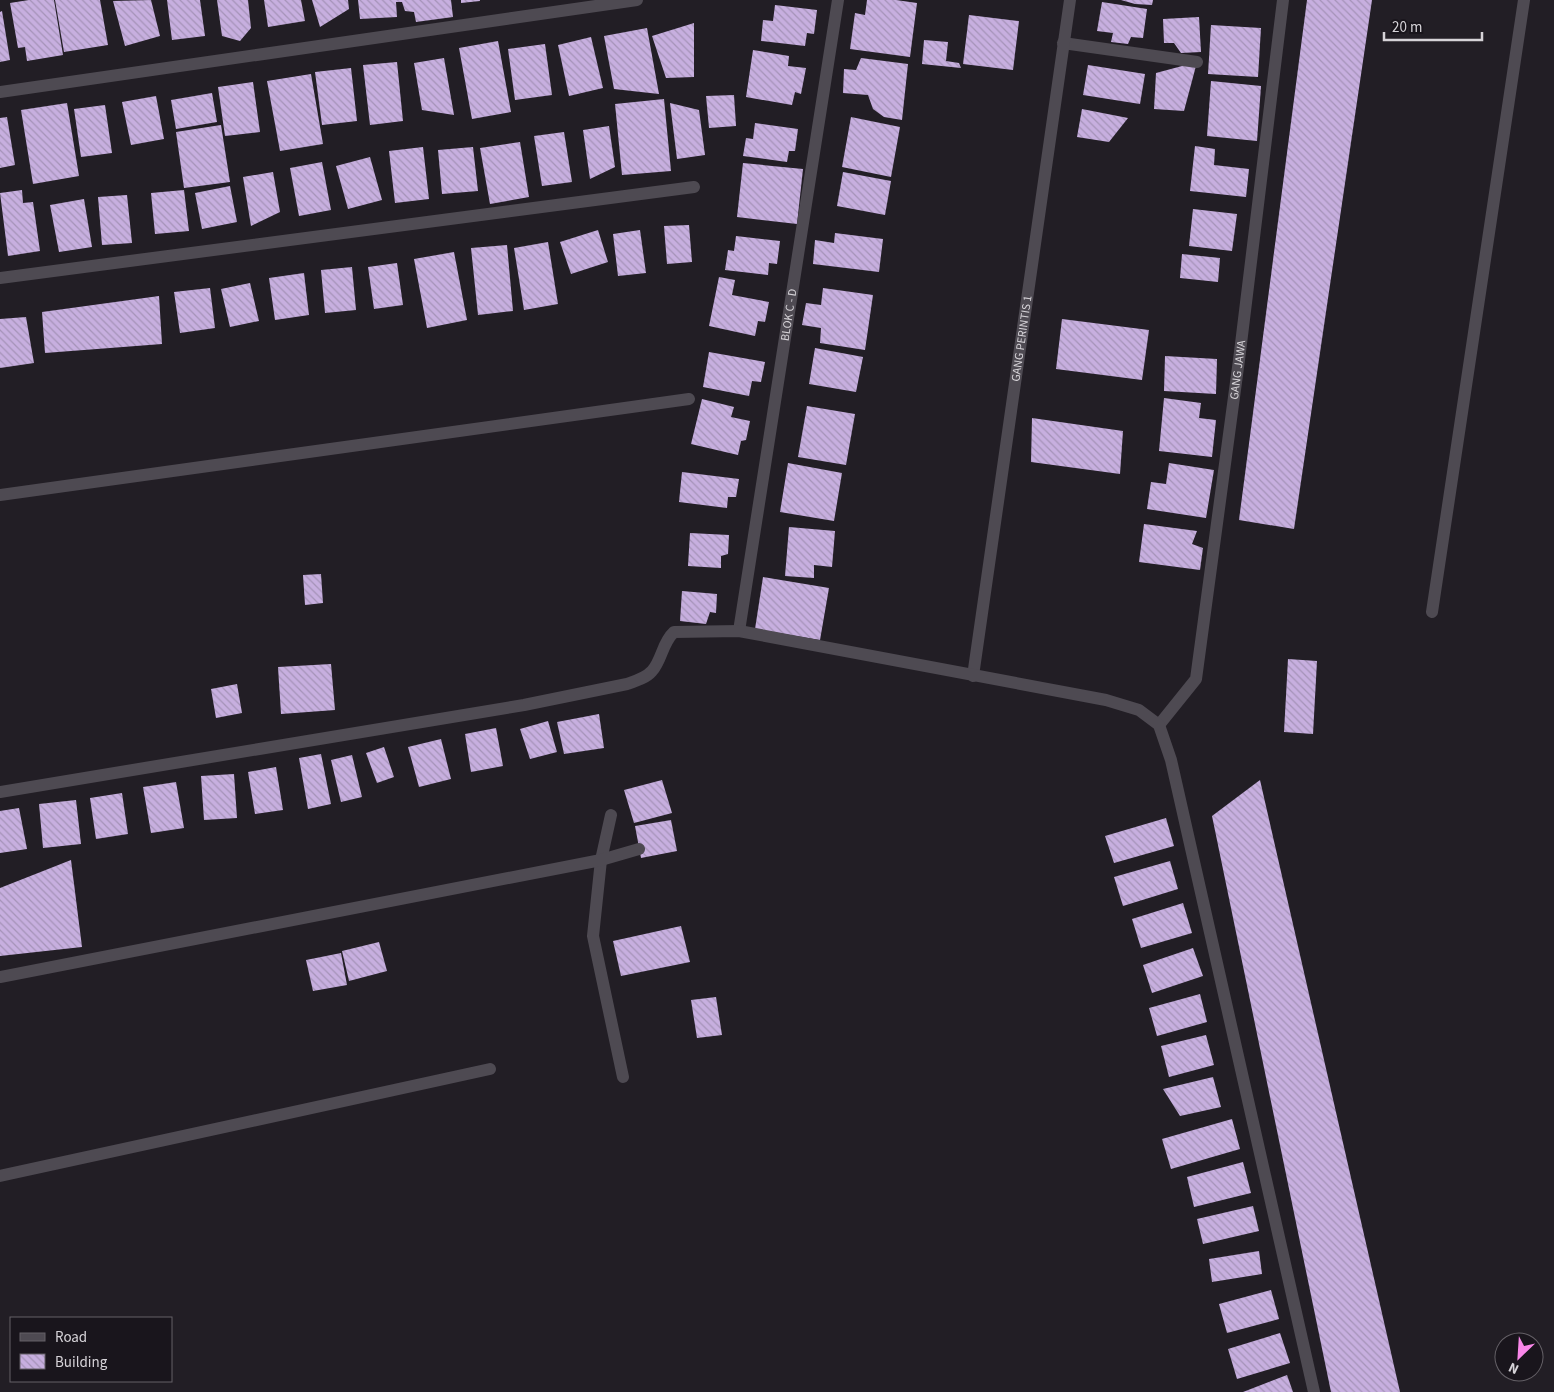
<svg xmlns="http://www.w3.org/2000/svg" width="1554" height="1392" font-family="'Source Sans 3',sans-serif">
<defs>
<pattern id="building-back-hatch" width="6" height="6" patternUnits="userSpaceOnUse" patternTransform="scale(1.25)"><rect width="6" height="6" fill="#c7afdf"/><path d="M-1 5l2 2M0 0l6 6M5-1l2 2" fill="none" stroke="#a593b8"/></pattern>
</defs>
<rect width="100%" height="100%" fill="#221e25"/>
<g fill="url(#building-back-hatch)">
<polygon points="29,0 54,0 63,55 27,61 25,47 18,48 10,3"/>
<polygon points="55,0 100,0 108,45 64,52"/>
<polygon points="151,0 160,36 125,46 113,1"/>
<polygon points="167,0 200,0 205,36 172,40"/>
<polygon points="217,0 248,0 251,28 240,41 222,36"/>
<polygon points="264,0 301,0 305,21 268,27"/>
<polygon points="312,0 348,0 349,9 320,27"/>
<polygon points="358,0 451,0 453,17 416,22 414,12 405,11 402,2 396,2 397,17 360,19"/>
<polygon points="461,0 480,0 480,1 461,3"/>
<polygon points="867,0 896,0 917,3 910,57 850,49 855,13 865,15"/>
<polygon points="1121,0 1153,0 1152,5 1135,4"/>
<polygon points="1307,0 1372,0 1294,529 1239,520"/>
<polygon points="1102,2 1147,9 1143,38 1131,37 1128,44 1111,42 1113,33 1097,31"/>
<polygon points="775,5 817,10 814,34 807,33 805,46 761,41 763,20 773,21"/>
<polygon points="2,11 10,60 0,62 0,12"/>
<polygon points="969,15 1019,21 1013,70 963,64"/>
<polygon points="1199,17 1201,52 1181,53 1174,43 1164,43 1163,19"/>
<polygon points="694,23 694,77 666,78 652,36"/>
<polygon points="1211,25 1261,28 1258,77 1208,74"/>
<polygon points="647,28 659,94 614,89 604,36"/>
<polygon points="591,37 603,88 569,96 558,45"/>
<polygon points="924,40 948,42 946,61 959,63 961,68 922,64"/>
<polygon points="498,41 511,112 472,119 459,48"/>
<polygon points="545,44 552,95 515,100 508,49"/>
<polygon points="753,50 789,56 788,66 806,68 801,94 795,92 792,105 746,97"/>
<polygon points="444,58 454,115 422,110 414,63"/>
<polygon points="861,58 908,64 902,120 884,117 873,109 868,95 843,93 844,69 856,70"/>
<polygon points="397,62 403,121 370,125 363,65"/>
<polygon points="1197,62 1184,111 1154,109 1156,73"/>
<polygon points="1088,65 1145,74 1140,104 1083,95"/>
<polygon points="351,68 357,121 322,125 315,72"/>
<polygon points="311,74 323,144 280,151 267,81"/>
<polygon points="1211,81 1261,86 1257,141 1207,136"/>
<polygon points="253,82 260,132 225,136 218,87"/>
<polygon points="212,93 217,122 176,129 171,100"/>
<polygon points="734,95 736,126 709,128 706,96"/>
<polygon points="156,96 164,139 131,145 122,102"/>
<polygon points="664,99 671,171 622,175 615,104"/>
<polygon points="67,103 79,176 33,184 21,110"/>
<polygon points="670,103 699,110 705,155 677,159"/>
<polygon points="105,105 112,153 81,157 74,109"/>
<polygon points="1082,109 1128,118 1109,142 1077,137"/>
<polygon points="7,117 15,165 0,168 0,118"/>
<polygon points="851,117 900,127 891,177 842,167"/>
<polygon points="755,123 798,129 795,151 789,151 787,162 743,156 746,138 753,139"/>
<polygon points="221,125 230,182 184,188 176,132"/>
<polygon points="609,126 615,167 590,179 583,130"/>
<polygon points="564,132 572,182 542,186 534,136"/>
<polygon points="520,142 529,197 490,204 480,148"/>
<polygon points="1195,146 1215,149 1214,165 1249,169 1246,197 1190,191"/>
<polygon points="423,147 429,199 395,203 389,151"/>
<polygon points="473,147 478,191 442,194 438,150"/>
<polygon points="370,157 382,200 348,209 336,166"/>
<polygon points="322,162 331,210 299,216 290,168"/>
<polygon points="743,163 803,169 797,224 737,217"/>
<polygon points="273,172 280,212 251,226 243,177"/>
<polygon points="843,172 891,181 885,215 837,206"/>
<polygon points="230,186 237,222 202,229 195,193"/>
<polygon points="22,190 23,203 33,202 40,251 8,256 0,193"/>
<polygon points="184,190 189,231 155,234 151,193"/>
<polygon points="127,195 132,243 102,245 98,197"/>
<polygon points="84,199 92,247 59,252 50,205"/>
<polygon points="1193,209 1237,214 1232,251 1189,246"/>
<polygon points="689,225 692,262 667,264 664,226"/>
<polygon points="598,230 608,262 571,274 560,242"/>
<polygon points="640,230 646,273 618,276 613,234"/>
<polygon points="835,233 883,239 879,272 813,264 815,240 834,243"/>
<polygon points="736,236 780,241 777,264 769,263 768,275 725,270 728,250 734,251"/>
<polygon points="548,242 558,304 524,310 514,248"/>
<polygon points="507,245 513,311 478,315 471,248"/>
<polygon points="454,252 467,320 427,328 414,259"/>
<polygon points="1182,254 1220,258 1218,282 1180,278"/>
<polygon points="397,263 403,305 374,309 368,267"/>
<polygon points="352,267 356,310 325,313 321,270"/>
<polygon points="304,273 309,315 275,320 269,278"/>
<polygon points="719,277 735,280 732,295 769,302 765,322 758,321 755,336 709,326"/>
<polygon points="250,283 259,321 230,327 221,289"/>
<polygon points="210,288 215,328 180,333 174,292"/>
<polygon points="823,288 873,295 865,350 820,343 821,328 802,325 806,303 821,305"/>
<polygon points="159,296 162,344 45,353 42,312"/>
<polygon points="26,317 34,363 0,368 0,319"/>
<polygon points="1062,319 1149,330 1142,380 1056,369"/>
<polygon points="815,348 863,357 856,392 809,384"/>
<polygon points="709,352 765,362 761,382 752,381 749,396 703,387"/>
<polygon points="1165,356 1217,359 1216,394 1164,391"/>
<polygon points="1164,398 1201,403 1199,418 1216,420 1212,457 1159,451"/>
<polygon points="702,399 734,407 731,417 750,421 746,440 741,441 738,455 691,444"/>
<polygon points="807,406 855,414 846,465 798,457"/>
<polygon points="1032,418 1123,431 1120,474 1031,462"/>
<polygon points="788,463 842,473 834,521 780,512"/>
<polygon points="1169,463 1214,470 1206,518 1147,509 1151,482 1166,484"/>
<polygon points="682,472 739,479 736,497 728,497 727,508 679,502"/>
<polygon points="1144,524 1197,531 1192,544 1203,548 1200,570 1139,562"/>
<polygon points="789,527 835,531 832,567 814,565 814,578 785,576"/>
<polygon points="690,533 729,535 728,554 721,556 721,568 688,566"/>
<polygon points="321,574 323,603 305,605 303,575"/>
<polygon points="763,577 829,588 820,640 755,629"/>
<polygon points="682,591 717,594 716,613 710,612 706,624 680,621"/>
<polygon points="1288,659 1317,661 1313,734 1284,732"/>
<polygon points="331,664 335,710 281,714 278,667"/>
<polygon points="237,684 242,713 216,718 211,689"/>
<polygon points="599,714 604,748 564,754 557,722"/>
<polygon points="548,721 557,752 530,759 520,729"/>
<polygon points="496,728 503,766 471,772 465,734"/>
<polygon points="441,739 451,779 419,787 408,747"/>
<polygon points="384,747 394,777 377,783 366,753"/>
<polygon points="321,754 331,804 308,809 299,758"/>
<polygon points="352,755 362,797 341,802 331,760"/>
<polygon points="276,767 283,810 255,814 248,772"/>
<polygon points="234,774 237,818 204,820 201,776"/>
<polygon points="662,780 672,813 634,823 624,790"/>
<polygon points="1260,780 1400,1392 1331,1392 1212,816"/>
<polygon points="176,782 184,828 151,833 143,787"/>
<polygon points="122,793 128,834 96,839 90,798"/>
<polygon points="76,800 81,844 43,848 39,804"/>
<polygon points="19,808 27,849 0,853 0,811"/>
<polygon points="1166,818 1174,846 1114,863 1105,836"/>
<polygon points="671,820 677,851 641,858 635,826"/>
<polygon points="71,860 82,947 0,956 0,888"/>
<polygon points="1170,861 1178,889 1123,906 1114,877"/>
<polygon points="1183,903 1192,933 1141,948 1132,919"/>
<polygon points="681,926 690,962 621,976 613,941"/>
<polygon points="379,942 387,971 349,981 342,951"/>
<polygon points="1193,948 1203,976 1152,993 1143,965"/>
<polygon points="341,953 347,985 313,991 306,960"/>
<polygon points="1200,994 1207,1022 1157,1036 1149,1008"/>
<polygon points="716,997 722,1035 697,1038 691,1000"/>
<polygon points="1206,1035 1214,1065 1169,1077 1161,1046"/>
<polygon points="1213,1077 1221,1107 1180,1116 1163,1089"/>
<polygon points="1232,1119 1240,1149 1171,1169 1162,1139"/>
<polygon points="1243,1162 1251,1193 1194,1207 1187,1177"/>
<polygon points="1253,1206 1259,1231 1203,1244 1197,1219"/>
<polygon points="1259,1251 1262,1274 1212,1282 1209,1259"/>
<polygon points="1271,1290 1279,1319 1227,1333 1219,1304"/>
<polygon points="1280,1333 1290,1363 1237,1379 1228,1349"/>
<polygon points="1287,1375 1293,1392 1243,1392"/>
</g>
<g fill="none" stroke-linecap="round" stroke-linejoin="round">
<g stroke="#4e4a52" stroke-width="12">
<polyline points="1063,43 1197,62"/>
<polyline points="0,92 637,0"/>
<polyline points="0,278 694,187"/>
<polyline points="0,495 689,399"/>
<polyline points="1432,612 1524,0"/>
<path id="s1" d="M739,631L838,0"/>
<path id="s2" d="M973,676L1070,0"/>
<path id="s3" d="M1159,725L1196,679L1239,360L1283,0"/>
<path d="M0,792L524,705L627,684C636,681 646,678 652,671C662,660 662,643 674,632L739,631L1106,700L1139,710L1159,725L1171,760L1314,1392"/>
<polyline points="611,815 601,860 593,936 623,1077"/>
<polyline points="0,977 601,860 639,849"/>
<polyline points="0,1176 490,1069"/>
</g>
</g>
<g text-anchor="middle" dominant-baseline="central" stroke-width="5" stroke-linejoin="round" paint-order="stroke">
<g font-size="12" fill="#d6d3d8" stroke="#19151c">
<text stroke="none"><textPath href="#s1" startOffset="320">BLOK C - D</textPath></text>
<text stroke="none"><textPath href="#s2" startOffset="341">GANG PERINTIS 1</textPath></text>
<text stroke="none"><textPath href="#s3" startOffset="371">GANG JAWA</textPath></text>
</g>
</g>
<rect x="10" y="1317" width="162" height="65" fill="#19151c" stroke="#656167"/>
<rect x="20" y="1333" width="25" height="8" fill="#4e4a52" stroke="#656167"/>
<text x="55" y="1342" font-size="15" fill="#d6d3d8">Road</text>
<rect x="20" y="1354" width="25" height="15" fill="url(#building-back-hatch)" stroke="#656167"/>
<text x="55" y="1367" font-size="15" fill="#d6d3d8">Building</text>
<g transform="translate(1519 1357) rotate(205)"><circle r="24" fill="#19151c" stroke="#656167"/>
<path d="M0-4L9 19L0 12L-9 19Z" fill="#f987e9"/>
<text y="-8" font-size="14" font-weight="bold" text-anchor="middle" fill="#d6d3d8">N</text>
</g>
<path d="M1384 32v8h98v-8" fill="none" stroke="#d6d3d8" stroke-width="2.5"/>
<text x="1392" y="32" font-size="15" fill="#d6d3d8" stroke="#19151c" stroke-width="4" paint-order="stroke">20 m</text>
</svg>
